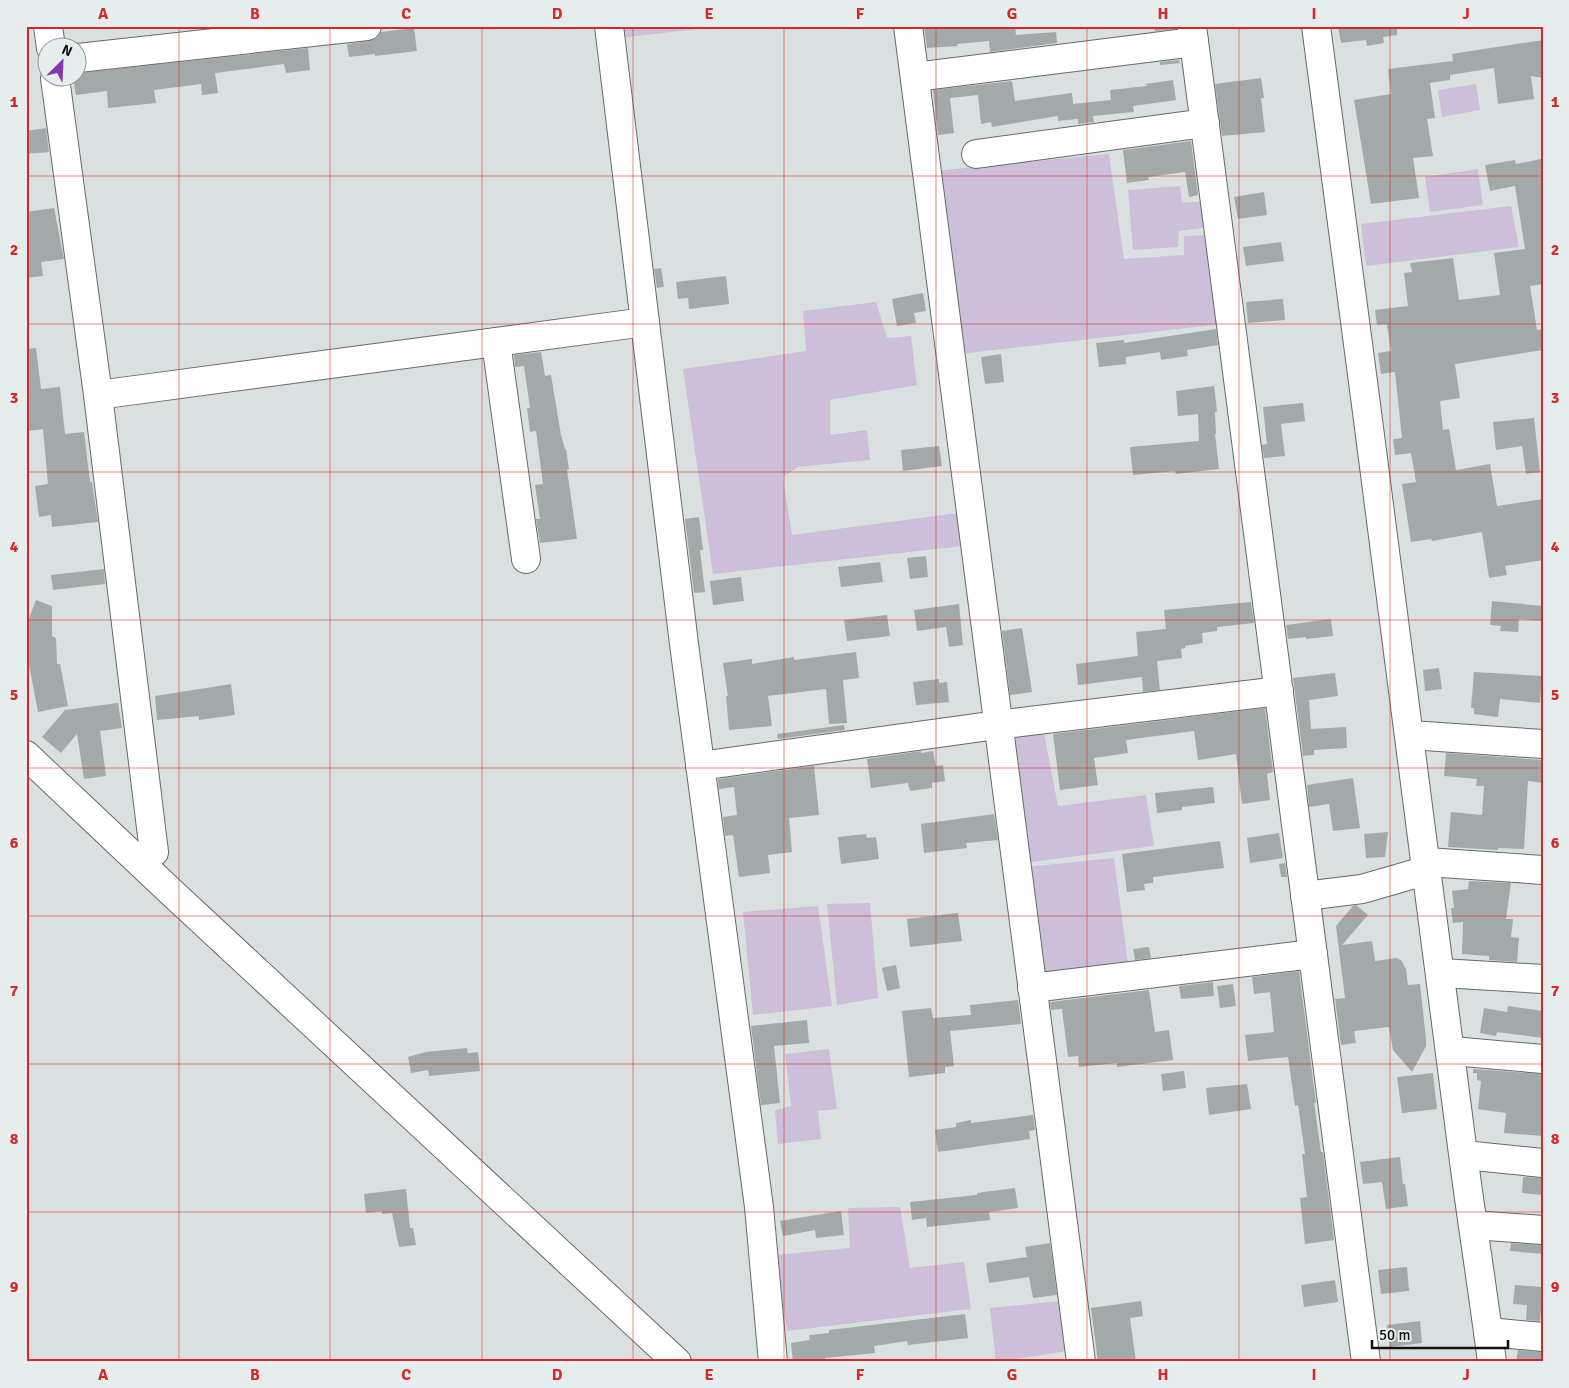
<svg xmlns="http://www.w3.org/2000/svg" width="1569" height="1388" font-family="Signika,sans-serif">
<rect width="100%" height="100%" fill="#d9e0df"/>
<g fill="#cdbfda">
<polygon points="617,26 725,26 619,38"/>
<polygon points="1476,84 1480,110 1442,117 1438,90"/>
<polygon points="1109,154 1124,259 1184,255 1184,236 1209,235 1222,324 960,354 935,171"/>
<polygon points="1478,169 1483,205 1430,212 1425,177"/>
<polygon points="1180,186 1182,203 1205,201 1208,227 1179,231 1178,247 1133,250 1128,190"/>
<polygon points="1511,206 1519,247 1366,266 1361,224"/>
<polygon points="876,302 887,338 911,336 917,385 830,400 830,435 867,430 870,460 798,467 783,477 792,535 958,513 963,546 713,574 683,369 806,351 803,311"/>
<polygon points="1043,728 1058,806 1146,795 1154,846 1024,863 1005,734"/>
<polygon points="1114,858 1129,971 1039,981 1026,867"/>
<polygon points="870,903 878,998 837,1005 827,904"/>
<polygon points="818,906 832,1006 753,1015 743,912"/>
<polygon points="829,1049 837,1109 818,1111 821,1139 778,1144 775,1110 791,1106 785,1054"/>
<polygon points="900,1207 910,1268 964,1262 971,1309 787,1331 775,1255 850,1248 848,1208"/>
<polygon points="1060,1301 1067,1351 996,1362 990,1308"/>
</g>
<g fill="#a3a9a8">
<polygon points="924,26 1015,26 1016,35 1056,32 1057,43 990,52 989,41 957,44 958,46 927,48"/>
<polygon points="1154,26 1175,26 1176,29 1155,31"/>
<polygon points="1338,26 1397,26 1397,35 1383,37 1384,43 1367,46 1366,40 1341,43"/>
<polygon points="414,28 417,51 375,56 375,54 349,57 347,44 369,41 377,38 381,32"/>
<polygon points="1543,40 1543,78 1531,76 1534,99 1498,104 1494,68 1450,75 1450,80 1430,83 1435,118 1427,119 1433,156 1413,158 1419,198 1371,204 1354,100 1391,94 1388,69 1453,61 1452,54"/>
<polygon points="308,48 310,70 286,73 284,64 215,73 218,93 202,95 201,84 154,90 156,103 108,108 107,91 76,95 73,78 78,78 78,73"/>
<polygon points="1179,60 1180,63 1160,65 1160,62"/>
<polygon points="1261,78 1264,98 1261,98 1265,132 1222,136 1215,84"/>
<polygon points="1173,80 1176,100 1133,106 1134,112 1093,116 1094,122 1078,124 1078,119 1058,121 1058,116 992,127 991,122 981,124 978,95 950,98 954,133 938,135 933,90 1012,81 1015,101 1072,93 1073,104 1111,100 1110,90 1147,86 1146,84"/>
<polygon points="46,128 49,152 26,154 26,131"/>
<polygon points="1191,141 1198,195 1189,197 1185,172 1148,177 1149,180 1127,183 1123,150"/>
<polygon points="1541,159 1543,171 1543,284 1530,286 1537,330 1543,329 1543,350 1455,364 1460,398 1440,401 1443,430 1449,429 1456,470 1490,464 1497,506 1543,499 1543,560 1505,566 1507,575 1489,578 1482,532 1432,541 1431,539 1411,542 1402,484 1416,482 1411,453 1395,455 1393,439 1402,438 1395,372 1381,374 1378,353 1391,351 1387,324 1377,325 1375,310 1408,306 1404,273 1412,272 1410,263 1453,258 1459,300 1500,295 1494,253 1525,249 1515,186 1490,191 1485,165 1515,160 1516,164"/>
<polygon points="1264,192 1267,215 1238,219 1234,197"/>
<polygon points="54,208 64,259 41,262 43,276 26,278 26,212"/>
<polygon points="1281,242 1284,261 1246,266 1243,247"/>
<polygon points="661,268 664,287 657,288 654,269"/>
<polygon points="726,276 729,304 689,309 688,298 678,299 676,282"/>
<polygon points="923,293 926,311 914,313 916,323 897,326 892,299"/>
<polygon points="1283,299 1285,320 1248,323 1246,302"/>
<polygon points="1216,329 1218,345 1187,350 1188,356 1161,360 1160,352 1126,357 1126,364 1099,367 1096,343 1124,340 1124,343"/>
<polygon points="36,348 41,389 60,387 65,434 84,432 90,482 92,482 98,522 52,527 51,515 39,517 35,486 48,484 43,429 28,431 26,415 26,349"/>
<polygon points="541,352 545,376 551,375 561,435 565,449 566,449 569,469 567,470 577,539 540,543 536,519 540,519 535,485 543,484 536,431 530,432 527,408 530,408 524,366 515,367 514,355"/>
<polygon points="1001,354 1004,382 985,384 981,357"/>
<polygon points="1214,386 1217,411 1215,412 1216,434 1215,434 1219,469 1176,474 1175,471 1133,475 1130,447 1199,441 1198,414 1178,416 1176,391"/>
<polygon points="1303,403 1305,421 1281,424 1285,456 1264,458 1262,445 1267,444 1263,407"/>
<polygon points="1534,418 1540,472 1526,474 1522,446 1496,450 1493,422"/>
<polygon points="939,446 942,466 903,471 901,450"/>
<polygon points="699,517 703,550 700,550 705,592 694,593 685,519"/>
<polygon points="926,556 928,577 910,579 907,558"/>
<polygon points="880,562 883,582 841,587 838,567"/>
<polygon points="104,569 105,584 53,590 51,575"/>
<polygon points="741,577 744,601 713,605 710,581"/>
<polygon points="36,600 52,606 52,636 56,638 57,664 60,664 68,706 38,712 26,649 26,626"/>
<polygon points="1492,601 1543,606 1543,621 1519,619 1518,632 1500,631 1501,626 1490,625"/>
<polygon points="1251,602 1254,623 1217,627 1217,631 1202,633 1203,643 1185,646 1185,648 1181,649 1182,658 1157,661 1160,690 1143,692 1142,677 1078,685 1076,664 1138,656 1136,632 1166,629 1164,610"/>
<polygon points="959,604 963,645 949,647 946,627 917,631 914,610"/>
<polygon points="887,615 890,636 847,641 844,620"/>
<polygon points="1331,619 1333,636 1306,639 1306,637 1288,639 1286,625"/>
<polygon points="1022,628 1032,692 1010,695 1002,631"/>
<polygon points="856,652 859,678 843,680 847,723 829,724 826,689 768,696 772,726 729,730 726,696 728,696 723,663 752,659 752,664 794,657 794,660"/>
<polygon points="1439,668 1442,689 1425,691 1423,670"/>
<polygon points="1474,672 1542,676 1540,703 1500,699 1498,717 1474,714 1474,708 1471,708"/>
<polygon points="1335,673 1338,696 1309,700 1311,729 1346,727 1347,748 1314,750 1314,755 1303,756 1293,678"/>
<polygon points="939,679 939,683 947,682 949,702 916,705 913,682"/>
<polygon points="231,684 235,715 199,720 199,716 157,720 155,696"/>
<polygon points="118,703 122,728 100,731 106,776 84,779 77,734 61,753 42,737 65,710"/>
<polygon points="1265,708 1273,772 1267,774 1270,800 1242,804 1236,754 1198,760 1194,731 1126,740 1128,753 1094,758 1098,785 1060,790 1053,734"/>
<polygon points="844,725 845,730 778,739 777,734"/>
<polygon points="921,751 921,753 933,751 936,766 943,765 945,781 932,783 932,788 910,791 908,783 871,788 867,759"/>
<polygon points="1446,753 1543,760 1543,783 1528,781 1524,849 1498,848 1498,850 1448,847 1451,812 1482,815 1484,786 1476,786 1477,779 1444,776"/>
<polygon points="814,766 819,815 789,818 792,852 768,855 770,873 739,877 733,835 725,836 723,817 737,815 734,787 719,789 718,779"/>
<polygon points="1353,778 1360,828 1333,831 1329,804 1309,807 1307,785"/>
<polygon points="1213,787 1215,803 1182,807 1182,810 1157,813 1155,793"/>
<polygon points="994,814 998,840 966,843 967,848 924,853 921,824"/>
<polygon points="1388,832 1385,857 1366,858 1364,834"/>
<polygon points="1279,833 1283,858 1250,863 1247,838"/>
<polygon points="866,834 867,838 876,837 879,859 841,864 838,837"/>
<polygon points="1220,841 1224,868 1153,877 1153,883 1144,884 1145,890 1127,892 1122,854"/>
<polygon points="1285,863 1287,877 1281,877 1279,864"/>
<polygon points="1469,881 1511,883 1506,919 1513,919 1511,937 1519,938 1517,962 1489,960 1489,956 1462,954 1463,922 1453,923 1451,908 1454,908 1452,891 1468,889"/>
<polygon points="1356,905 1368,915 1342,945 1372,941 1375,961 1396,958 1401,960 1406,969 1408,985 1420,984 1426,1039 1426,1046 1412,1072 1393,1050 1389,1027 1354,1031 1356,1043 1341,1045 1335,999 1345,998 1336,926 1353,906"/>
<polygon points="958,913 962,941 910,947 907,919"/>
<polygon points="1149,947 1151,958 1135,960 1133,949"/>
<polygon points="896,965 900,988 887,991 882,968"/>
<polygon points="1299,971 1316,1103 1314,1103 1321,1152 1323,1152 1334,1240 1305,1244 1300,1198 1307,1197 1302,1154 1305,1154 1298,1105 1295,1106 1288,1057 1248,1061 1245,1035 1274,1032 1270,992 1254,994 1252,977"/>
<polygon points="1213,982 1214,996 1181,999 1179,986"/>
<polygon points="1233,984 1236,1006 1220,1008 1217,986"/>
<polygon points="1149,990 1155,1032 1169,1030 1173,1060 1117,1067 1117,1063 1079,1067 1078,1056 1068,1057 1062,1009 1051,1010 1050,1002"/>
<polygon points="1018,1000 1021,1024 950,1031 954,1066 945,1067 945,1073 909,1077 902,1011 931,1008 933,1018 971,1015 970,1005"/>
<polygon points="1508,1006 1543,1011 1543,1038 1497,1032 1496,1036 1480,1033 1484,1008 1507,1012"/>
<polygon points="807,1020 809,1043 774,1046 780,1103 761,1105 751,1026"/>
<polygon points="467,1048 468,1053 478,1052 480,1071 429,1076 428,1070 411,1073 408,1057 426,1052"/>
<polygon points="1473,1069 1543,1074 1543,1136 1504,1133 1506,1113 1478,1109 1481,1081 1477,1080 1477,1073 1473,1073"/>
<polygon points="1184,1071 1186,1088 1163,1091 1161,1074"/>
<polygon points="1433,1073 1437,1109 1402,1113 1397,1077"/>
<polygon points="1247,1084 1251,1109 1209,1115 1206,1088"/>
<polygon points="1033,1115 1035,1130 1029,1131 1030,1139 938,1152 935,1130 956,1127 956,1123 971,1120 971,1123"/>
<polygon points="1400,1157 1403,1184 1405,1184 1408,1206 1386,1209 1382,1182 1363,1184 1360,1162"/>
<polygon points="1523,1177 1543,1178 1543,1195 1522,1193"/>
<polygon points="1015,1188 1018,1208 989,1212 990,1220 927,1227 926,1218 912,1220 910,1202 977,1195 977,1193"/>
<polygon points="406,1189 410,1228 413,1228 416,1245 399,1247 392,1213 382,1214 382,1211 366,1213 364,1194"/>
<polygon points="841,1211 844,1235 816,1238 815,1230 783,1236 780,1221"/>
<polygon points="1050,1243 1057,1295 1033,1298 1029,1277 989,1283 986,1263 1027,1257 1025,1247"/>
<polygon points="1511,1243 1543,1245 1543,1254 1510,1251"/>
<polygon points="1407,1267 1409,1291 1381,1294 1378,1270"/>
<polygon points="1335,1280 1338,1302 1304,1307 1301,1285"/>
<polygon points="1515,1285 1543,1287 1540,1321 1526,1320 1527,1305 1513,1304"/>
<polygon points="1141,1301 1143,1316 1130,1318 1136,1362 1098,1362 1091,1308"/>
<polygon points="965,1314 968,1338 908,1345 907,1341 874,1346 875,1353 825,1358 825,1360 809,1362 793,1362 791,1343 810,1340 809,1335 829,1333 829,1330"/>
<polygon points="1420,1321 1422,1343 1390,1347 1387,1325"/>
<polygon points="1518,1350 1543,1352 1543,1362 1516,1362"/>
</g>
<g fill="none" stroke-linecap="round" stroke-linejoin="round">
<g stroke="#656b6a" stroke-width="30">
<g id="minor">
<polyline points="48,26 51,48"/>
<polyline points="609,26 684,644 759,1207 773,1362"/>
<polyline points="908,26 1081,1362"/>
<polyline points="1192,26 1366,1362"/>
<path d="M1316,26C1365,402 1417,778 1463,1154C1472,1223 1483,1292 1492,1362"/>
<polyline points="78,58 367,26"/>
<polyline points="915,77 1194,42"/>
<polyline points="55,78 98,395 154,852 142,863"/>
<polyline points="976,154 1205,123"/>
<polyline points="496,342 526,559"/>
<polyline points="98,395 645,322"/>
<polyline points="1410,735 1543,744"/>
<polyline points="26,755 169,890 677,1362"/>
<polyline points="700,766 997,725 1279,691"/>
<polyline points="1427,862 1543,870"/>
<polyline points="1305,896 1362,889 1428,870"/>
<polyline points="1441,973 1543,979"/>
<polyline points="1032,988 1313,954"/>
<polyline points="1452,1051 1543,1059"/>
<polyline points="1464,1155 1543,1163"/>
<polyline points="1473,1225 1543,1230"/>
<polyline points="1488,1332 1543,1337"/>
</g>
</g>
<use href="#minor" stroke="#fff" stroke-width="28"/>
</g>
<path fill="none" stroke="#d62828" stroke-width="1" stroke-opacity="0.55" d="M179,26V1362M330,26V1362M482,26V1362M633,26V1362M784,26V1362M936,26V1362M1087,26V1362M1239,26V1362M1390,26V1362M26,176H1543M26,324H1543M26,472H1543M26,620H1543M26,768H1543M26,916H1543M26,1064H1543M26,1212H1543"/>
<rect width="1569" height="1388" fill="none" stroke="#e6edec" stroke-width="55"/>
<g transform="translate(62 62) rotate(24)"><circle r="24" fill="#e6edec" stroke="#909595"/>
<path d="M0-4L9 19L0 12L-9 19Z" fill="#803aad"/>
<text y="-8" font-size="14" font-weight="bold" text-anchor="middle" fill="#101212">N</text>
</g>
<path d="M1372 1340v8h136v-8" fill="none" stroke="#101212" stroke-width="2.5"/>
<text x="1379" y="1340" font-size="15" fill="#101212" stroke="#e6edec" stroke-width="4" paint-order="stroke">50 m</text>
<rect x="28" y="28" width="1514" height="1332" fill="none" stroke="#d62828" stroke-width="2"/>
<g font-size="16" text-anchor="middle" font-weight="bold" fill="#d62828">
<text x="103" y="19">A</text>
<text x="255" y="19">B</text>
<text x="406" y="19">C</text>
<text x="557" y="19">D</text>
<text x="709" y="19">E</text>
<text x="860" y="19">F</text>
<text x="1012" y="19">G</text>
<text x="1163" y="19">H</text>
<text x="1314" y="19">I</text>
<text x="1466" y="19">J</text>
<text x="14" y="107">1</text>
<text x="1555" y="107">1</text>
<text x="14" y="255">2</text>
<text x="1555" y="255">2</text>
<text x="14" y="403">3</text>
<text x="1555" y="403">3</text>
<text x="14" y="552">4</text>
<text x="1555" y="552">4</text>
<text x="14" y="700">5</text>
<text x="1555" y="700">5</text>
<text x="14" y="848">6</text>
<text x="1555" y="848">6</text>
<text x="14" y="996">7</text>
<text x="1555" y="996">7</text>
<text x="14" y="1144">8</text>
<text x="1555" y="1144">8</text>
<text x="14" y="1292">9</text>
<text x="1555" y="1292">9</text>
<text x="103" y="1380">A</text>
<text x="255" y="1380">B</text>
<text x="406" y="1380">C</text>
<text x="557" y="1380">D</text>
<text x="709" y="1380">E</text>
<text x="860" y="1380">F</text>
<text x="1012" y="1380">G</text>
<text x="1163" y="1380">H</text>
<text x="1314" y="1380">I</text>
<text x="1466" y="1380">J</text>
</g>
</svg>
